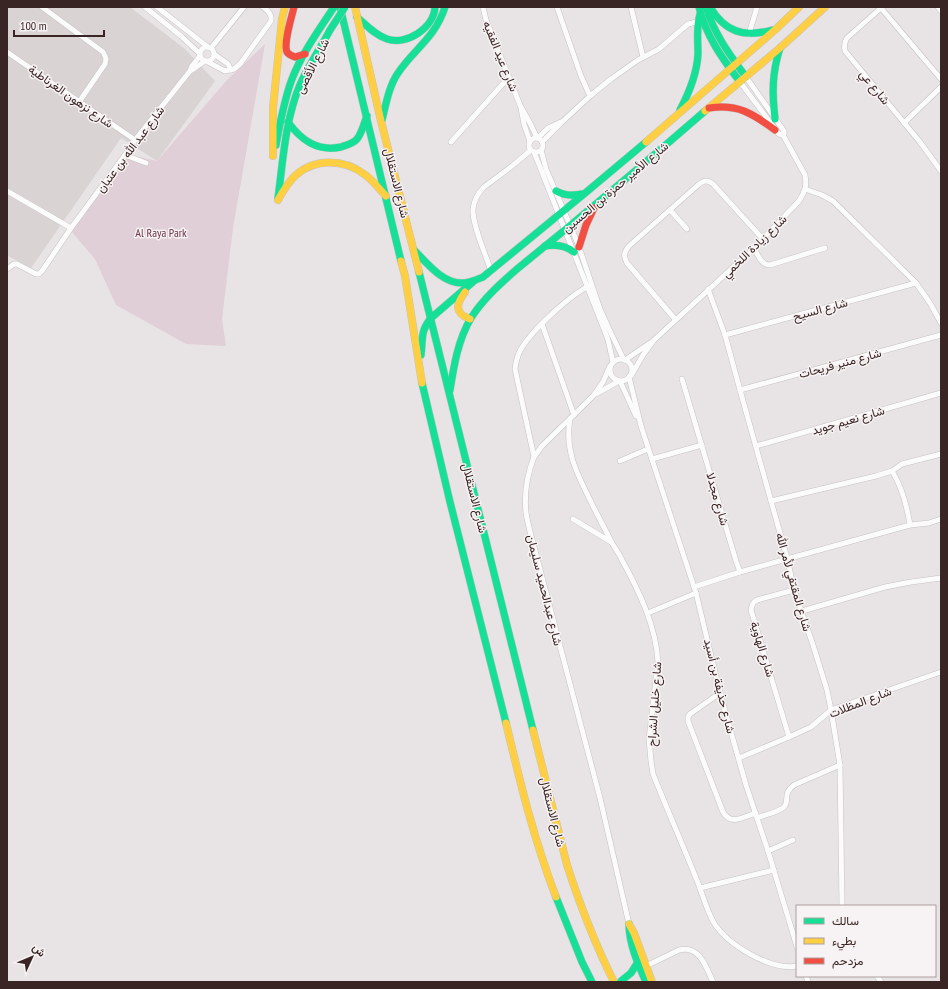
<svg xmlns="http://www.w3.org/2000/svg" width="948" height="989" font-family="'PT Sans Narrow',Vazirmatn,sans-serif">
<rect width="100%" height="100%" fill="#e8e4e5"/>
<polygon fill="#d9d3d4" points="7,7 130,7 185,49 215,81 157,161 121,138 31,268 8,256 7,257"/>
<polygon fill="#e0cfd6" points="265,44 233,228 222,319 226,346 186,344 116,305 95,259 71,231 125,154 157,161 227,80"/>
<g fill="none" stroke-linecap="round" stroke-linejoin="round">
<g stroke="#c6c2c2" stroke-width="6">
<g id="street">
<polyline points="42,7 103,52 105,56 106,59 105,64 79,102"/>
<polyline points="145,7 181,36 200,54"/>
<polyline points="157,7 208,47"/>
<polyline points="483,7 486,20 520,105 531,125 537,138"/>
<polyline points="557,7 581,76 590,96"/>
<polyline points="631,7 643,57"/>
<path d="M882,7L847,38C844,43 844,46 845,51L920,142L941,171"/>
<polyline points="938,7 941,11"/>
<polyline points="881,8 941,79"/>
<polyline points="749,34 757,7"/>
<circle cx="207" cy="54" r="7"/>
<polyline points="211,48 244,7"/>
<polyline points="7,52 135,140"/>
<polyline points="214,54 228,64 231,70"/>
<path d="M208,62L225,71L234,69L240,64L271,21C272,14 268,11 263,7"/>
<polyline points="190,71 195,68 205,61"/>
<polyline points="740,82 779,134 783,135"/>
<polyline points="521,108 524,124 530,142"/>
<polyline points="904,123 941,87"/>
<polyline points="538,138 548,128 561,122"/>
<circle cx="536" cy="145" r="7"/>
<polyline points="451,142 509,77"/>
<polyline points="542,142 562,122 590,96 611,79 638,60 659,49 688,24 697,22"/>
<polyline points="541,150 546,169 578,244 600,309 609,329 624,360"/>
<polyline points="534,152 604,329 608,340 613,362"/>
<polyline points="125,155 146,163"/>
<polyline points="805,189 822,195 833,201 916,283 930,303 941,323"/>
<polyline points="7,191 71,228"/>
<polyline points="670,210 687,229"/>
<path d="M754,248C758,255 761,265 770,265L825,248"/>
<polyline points="7,269 14,264 17,264 36,274 39,274 42,271 71,228 125,155 135,140 190,71 192,66 200,56"/>
<path d="M491,271C486,255 472,225 473,209C474,200 478,193 484,187L512,166L531,150"/>
<path d="M591,285C571,294 533,329 521,349C517,355 516,362 515,369L534,457C527,475 524,494 526,513C528,524 531,536 534,547L600,798L629,924"/>
<polyline points="708,289 725,335 740,390 787,558 794,590 813,645 827,690 831,710 840,765 842,906"/>
<path d="M675,319L627,263C623,256 624,252 629,246L698,185C704,180 707,180 713,184L763,239"/>
<polyline points="542,324 574,415"/>
<polyline points="725,335 916,283"/>
<circle cx="621" cy="370" r="11"/>
<polyline points="625,360 650,343"/>
<path d="M631,376L643,355L654,340L754,248L799,201C805,192 807,185 805,175L783,135L784,134V131L746,77"/>
<polyline points="629,377 641,426 696,593 720,693 746,785 768,851 797,947"/>
<polyline points="682,379 736,561 740,572"/>
<polyline points="620,381 636,416"/>
<polyline points="740,390 941,335"/>
<polyline points="596,394 619,381"/>
<path d="M570,419C564,453 579,477 593,506C599,518 605,529 611,541C614,547 619,553 622,560C639,591 656,626 658,662L649,739L651,761L653,774C667,809 682,843 696,878C702,892 706,909 714,923C728,945 771,971 797,966"/>
<polyline points="756,446 941,393"/>
<polyline points="534,457 542,446 593,396 603,382 610,366"/>
<polyline points="652,459 702,445"/>
<polyline points="620,461 648,449"/>
<path d="M892,471C902,487 907,506 910,525"/>
<polyline points="771,501 876,476 892,471 902,464 941,454"/>
<polyline points="573,519 611,542"/>
<polyline points="694,587 740,572 910,525 929,523 941,519"/>
<polyline points="802,611 885,587 911,582 941,578"/>
<polyline points="648,613 696,593"/>
<path d="M720,693L690,714L688,717V721L723,812C731,826 743,817 756,813"/>
<path d="M789,737L751,610C752,605 752,603 757,600L794,590"/>
<polyline points="739,758 789,737 811,727 831,710 941,672"/>
<path d="M757,818C764,815 779,812 784,807C790,800 782,794 794,785L840,765"/>
<polyline points="768,851 793,840"/>
<polyline points="700,888 774,870"/>
<path d="M646,966L679,950C700,945 706,967 713,982"/>
<polyline points="806,976 808,982"/>
<polyline points="877,976 881,982"/>
</g>
</g>
<g stroke="#c7c2c2" stroke-width="8">
<g id="fast">
<polyline points="340,7 401,261"/>
<path d="M699,7C706,36 722,58 740,82"/>
<path d="M706,7C714,34 730,55 746,77"/>
<path d="M710,7C725,32 744,38 772,30"/>
<path d="M357,17C366,25 375,35 387,39C406,46 434,28 435,7"/>
<path d="M680,110C689,93 697,74 698,54C698,40 696,28 700,14"/>
<path d="M775,119C772,93 772,73 780,48"/>
<path d="M382,120C386,104 389,86 398,73C415,48 435,38 445,7"/>
<path d="M288,122C301,140 317,152 341,147C346,145 353,144 357,139C362,133 364,123 367,116"/>
<path d="M276,145C280,123 284,100 292,79C302,53 319,30 334,7"/>
<path d="M556,191C565,196 573,196 582,194"/>
<path d="M278,198C283,161 285,122 299,87C307,67 320,49 330,30"/>
<path d="M545,246C556,244 565,245 574,252"/>
<path d="M414,250C427,263 442,283 462,283C470,283 476,280 483,277L584,194L646,142"/>
<polyline points="419,272 533,730"/>
<path d="M421,355C423,340 420,331 431,318L474,281"/>
<polyline points="422,383 450,502 506,723"/>
<path d="M450,390C454,365 458,340 471,318C483,299 500,284 517,269C533,256 550,242 566,229C613,190 659,151 705,111"/>
<polyline points="556,897 582,962 592,982"/>
<path d="M629,924C629,944 638,964 646,982"/>
<polyline points="621,981 631,973 638,962"/>
</g>
</g>
<g stroke="#c7c2c2" stroke-width="8">
<g id="slow">
<polyline points="355,7 381,121 419,272"/>
<polyline points="705,111 781,47 825,7"/>
<polyline points="646,142 776,29 799,7"/>
<polyline points="273,156 273,108 282,19 285,7"/>
<path d="M278,200C283,191 288,182 296,175C315,158 344,159 364,174C373,180 379,189 386,196"/>
<polyline points="401,261 405,276 422,383"/>
<path d="M465,292C456,304 454,313 470,319"/>
<path d="M506,723C520,782 534,840 556,897"/>
<path d="M533,730L567,865C580,905 595,944 614,982"/>
<polyline points="629,924 634,933 652,982"/>
</g>
</g>
<g stroke="#c7c2c2" stroke-width="8">
<g id="jam">
<path d="M294,7C292,16 283,44 287,52C289,55 292,56 295,57L305,54"/>
<path d="M709,108C738,104 752,113 775,130"/>
<polyline points="579,247 586,225 594,208"/>
</g>
</g>
<use href="#street" stroke="#fcfbfb" stroke-width="5"/>
<use href="#fast" stroke="#16e098" stroke-width="7"/>
<use href="#slow" stroke="#ffcf43" stroke-width="7"/>
<use href="#jam" stroke="#f24e42" stroke-width="7"/>
<g stroke="#c7c2c2" stroke-width="8" stroke-linecap="butt">
<polyline id="fast-bridge" points="330,30 345,7"/>
</g>
<use href="#fast-bridge" stroke="#16e098" stroke-width="7"/>
</g>
<g text-anchor="middle" dominant-baseline="central" stroke-width="3" stroke-linejoin="round" paint-order="stroke">
<g font-size="12" fill="#392524" stroke="#f7f2f3">
<text transform="translate(501 56) rotate(68)">شارع عيد الفقيه</text>
<text transform="translate(312 66) rotate(-63)">شارع الأقصى</text>
<text transform="translate(875 87) rotate(51)">شارع عي</text>
<text transform="translate(71 96) rotate(35)">شارع نزهون الغرناطية</text>
<text transform="translate(130 149) rotate(-53)">شارع عبد الله بن عتبان</text>
<text transform="translate(397 183) rotate(76)">شارع الاستقلال</text>
<text transform="translate(615 187) rotate(-40)">شارع الأمير حمزة بن الحسين</text>
<text transform="translate(754 246) rotate(-44)">شارع زيادة اللخمي</text>
<text transform="translate(820 309) rotate(-15)">شارع السيح</text>
<text transform="translate(840 363) rotate(-15)">شارع منير فريحات</text>
<text transform="translate(848 420) rotate(-16)">شارع نعيم جويد</text>
<text transform="translate(475 498) rotate(76)">شارع الاستقلال</text>
<text transform="translate(718 499) rotate(74)">شارع مجدلا</text>
<text transform="translate(794 582) rotate(74)">شارع المقتفي لأمر الله</text>
<text transform="translate(545 590) rotate(76)">شارع عبدالحميد سليمان</text>
<text transform="translate(763 649) rotate(73)">شارع الهاوية</text>
<text transform="translate(720 686) rotate(76)">شارع حذيفة بن أسيد</text>
<text transform="translate(860 702) rotate(-21)">شارع المظلات</text>
<text transform="translate(654 704) rotate(-86)">شارع خليل الشراح</text>
<text transform="translate(553 812) rotate(76)">شارع الاستقلال</text>
</g>
<g font-size="12" fill="#6b3346" stroke="#f7f2f3">
<text x="161" y="232">Al Raya Park</text>
</g>
</g>
<rect width="948" height="989" fill="none" stroke="#392524" stroke-width="16"/>
<rect x="796" y="905" width="140" height="72" fill="#f7f2f3" stroke="#aba0a0"/>
<rect x="804" y="918" width="20" height="6" fill="#16e098" stroke="#aba0a0"/>
<text x="832" y="925" font-size="12" fill="#392524">سالك</text>
<rect x="804" y="938" width="20" height="6" fill="#ffcf43" stroke="#aba0a0"/>
<text x="832" y="945" font-size="12" fill="#392524">بطيء</text>
<rect x="804" y="958" width="20" height="6" fill="#f24e42" stroke="#aba0a0"/>
<text x="832" y="965" font-size="12" fill="#392524">مزدحم</text>
<g transform="translate(32 957) rotate(46)" stroke="#f7f2f3" stroke-width="3" paint-order="stroke">
<path d="M0-3L7 15L0 10L-7 15Z" fill="#392524"/>
<text y="-6" font-size="11" font-weight="bold" text-anchor="middle" fill="#392524">ش</text>
</g>
<path d="M14 30v6h90v-6" fill="none" stroke="#392524" stroke-width="2"/>
<text x="20" y="30" font-size="12" fill="#392524" stroke="#f7f2f3" stroke-width="3" paint-order="stroke">100 m</text>
</svg>
